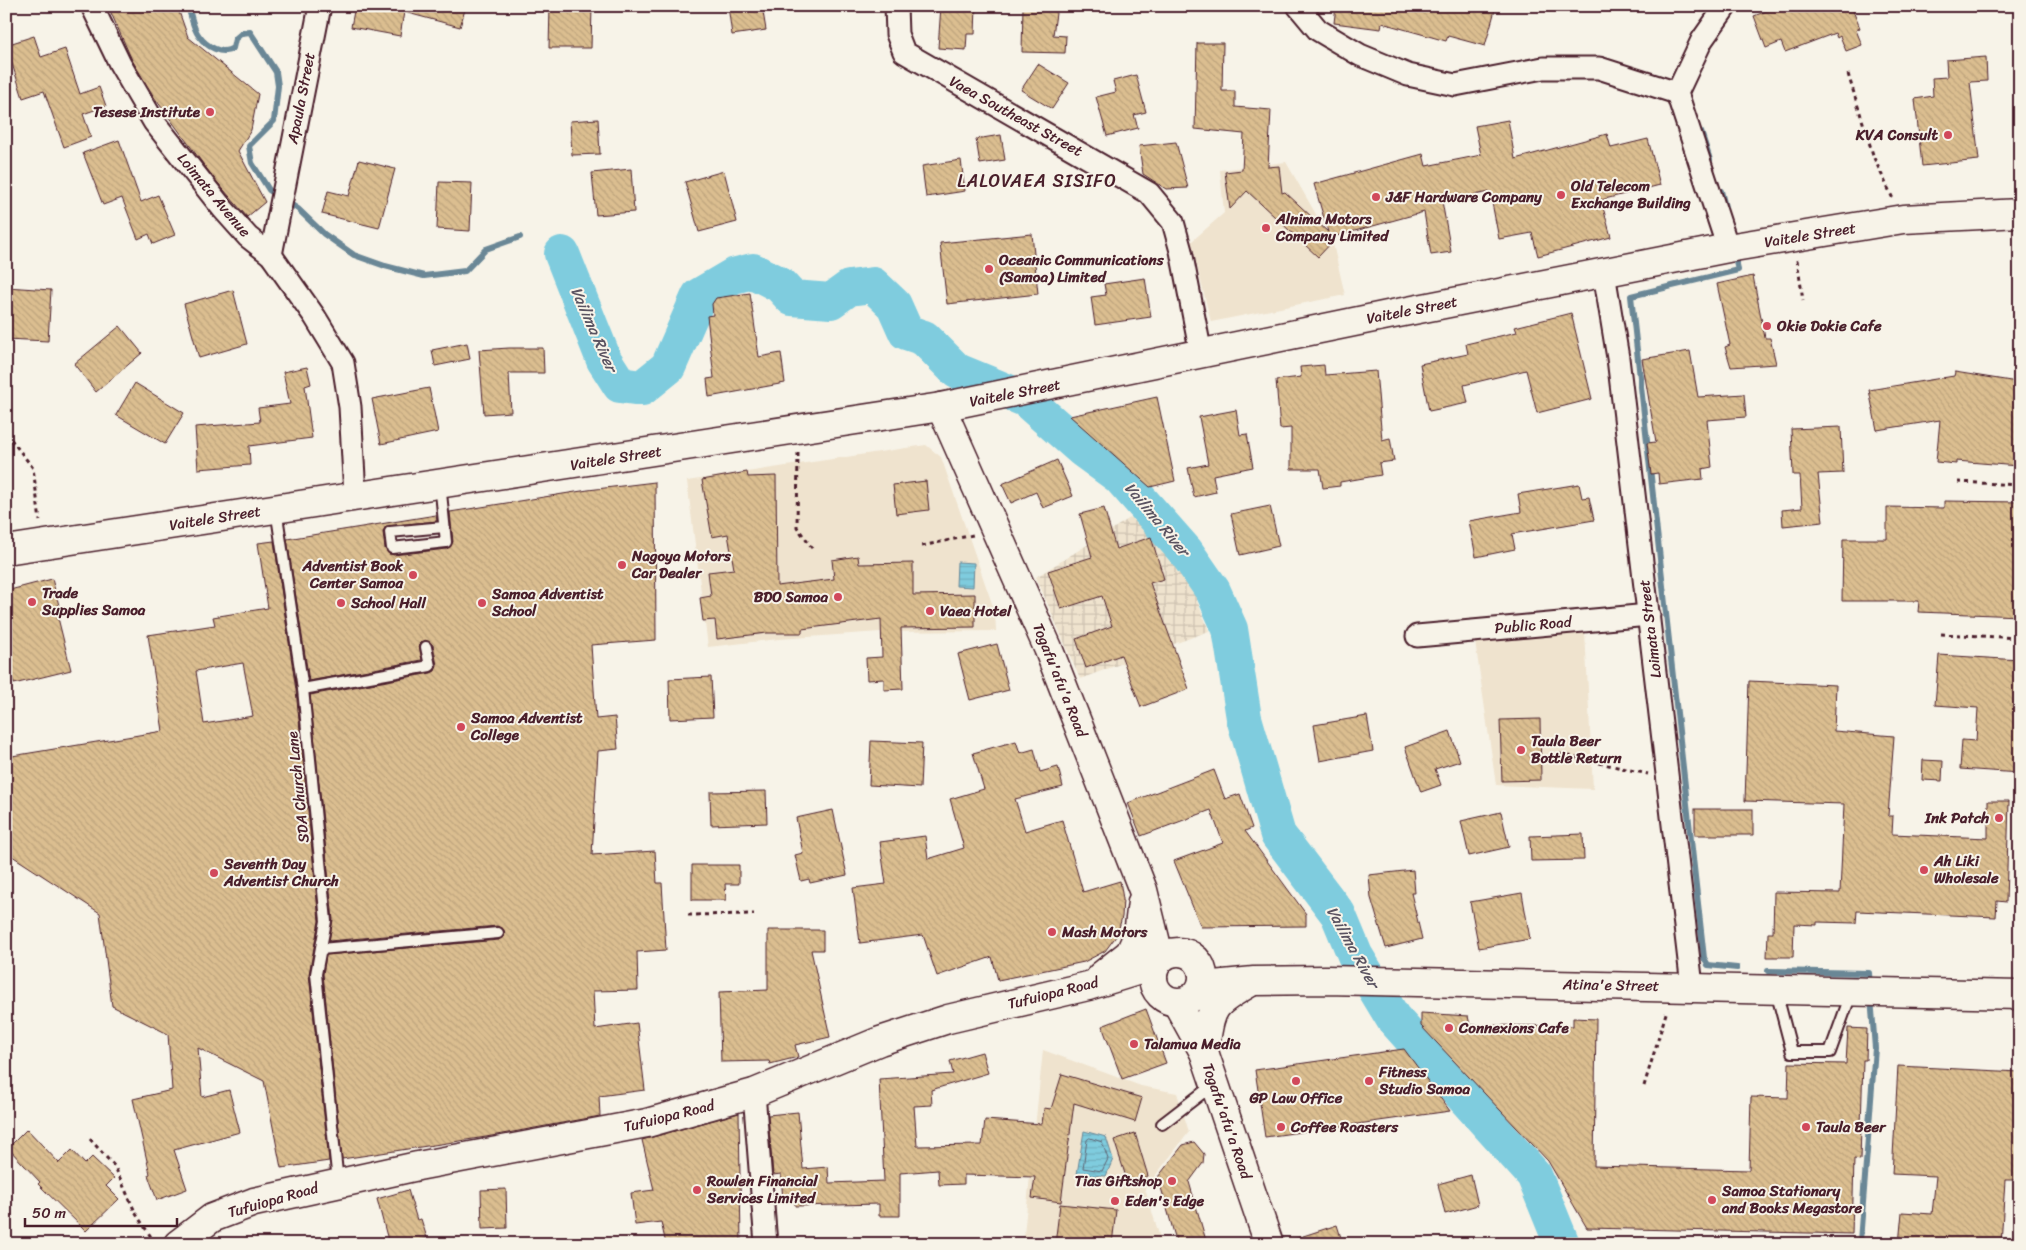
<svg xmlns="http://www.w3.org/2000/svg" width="2026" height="1250" font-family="Sriracha,sans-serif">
<defs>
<pattern id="industrial-grid" width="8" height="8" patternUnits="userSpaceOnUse" patternTransform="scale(1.25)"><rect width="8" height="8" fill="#efe3ce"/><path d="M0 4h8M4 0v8" fill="none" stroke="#cec2b1"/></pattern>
<pattern id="water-rules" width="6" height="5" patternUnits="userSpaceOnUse" patternTransform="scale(1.25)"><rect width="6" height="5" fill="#7fccde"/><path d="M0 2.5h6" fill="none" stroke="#6fafbf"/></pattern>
<pattern id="building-back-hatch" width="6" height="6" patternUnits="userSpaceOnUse" patternTransform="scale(1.25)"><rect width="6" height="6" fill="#dbbe90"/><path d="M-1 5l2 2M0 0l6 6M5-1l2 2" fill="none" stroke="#bda37c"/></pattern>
</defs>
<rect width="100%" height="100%" fill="#f7f3e8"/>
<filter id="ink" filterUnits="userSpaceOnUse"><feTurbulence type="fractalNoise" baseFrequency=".02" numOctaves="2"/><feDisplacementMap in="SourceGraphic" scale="10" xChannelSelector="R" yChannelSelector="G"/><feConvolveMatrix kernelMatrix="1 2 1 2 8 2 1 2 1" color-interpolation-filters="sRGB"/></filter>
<g filter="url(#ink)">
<g fill="#efe3ce">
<polygon points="1286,162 1333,244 1345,295 1211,322 1191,242 1224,213 1220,170"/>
<polygon points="926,445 941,457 995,612 996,631 880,632 779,639 708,647 687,481"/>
<polygon points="1585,631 1593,789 1496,785 1475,641"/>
<polygon points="1043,1050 1141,1086 1177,1093 1189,1132 1145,1189 1162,1244 1023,1244"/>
</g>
<polygon fill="url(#industrial-grid)" points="1138,513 1179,555 1209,631 1080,679 1036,577"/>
<g fill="url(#water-rules)" stroke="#6a8796">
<polygon points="957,562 974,563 973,587 956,586"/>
<polygon points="1084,1131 1106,1137 1113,1159 1106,1176 1077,1174"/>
</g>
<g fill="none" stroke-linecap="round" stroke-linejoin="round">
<polygon stroke="#5f6473" stroke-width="1" points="1090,1138 1102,1142 1108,1159 1102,1171 1083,1168 1087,1140"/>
<g stroke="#6a8796" stroke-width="6">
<path d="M188,6C191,15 193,29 199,36C206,46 222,56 233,48L235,39L242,33L250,32L276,72L278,86L274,121L249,146L252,163L269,190L298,209L324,234L354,255L385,266L424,276L465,271L486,249L520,237"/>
<polyline points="1701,132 1710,160"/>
<polyline points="1721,191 1725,207"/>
<polyline points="1734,254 1738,270 1631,296 1704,958 1708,965 1737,968"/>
<polyline points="1768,971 1869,973 1870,986"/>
<polyline points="1845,1244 1860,1241 1875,1048 1871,998"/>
</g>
<polyline stroke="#7fccde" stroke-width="36" points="562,254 604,360 620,385 642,388 668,367 699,296 733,276 753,271 780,285 792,298 831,301 849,288 873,285 894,305 906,332 924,338 957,371 1025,399 1083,450 1120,477 1186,552 1213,591 1230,629 1244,718 1278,835 1338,914 1355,955 1393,1018 1534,1175 1562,1244"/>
</g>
<g fill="url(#building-back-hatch)" stroke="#4a1f2b" fill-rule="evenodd">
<polygon points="108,6 177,6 188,37 258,94 251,130 238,151 265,202 247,217 212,176 154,97 132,60"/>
<polygon points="355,6 466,6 460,27 404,12 400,36 351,27"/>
<polygon points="550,6 592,6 591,48 549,48"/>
<polygon points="728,6 762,6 766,30 732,35"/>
<polygon points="941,6 976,6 975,34 967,34 966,50 938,48"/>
<polygon points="1023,6 1057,6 1053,35 1066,36 1065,53 1022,52"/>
<polygon points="1336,6 1481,6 1495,10 1485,46 1448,36 1446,41 1382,23 1381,29 1334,23"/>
<polygon points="1779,6 1851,6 1860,28 1856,30 1862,45 1846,51 1840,36 1837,38 1835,33 1785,52 1781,42 1766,48 1754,16"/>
<polygon points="34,36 41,57 65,49 80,94 99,87 106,106 83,114 91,137 64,147 44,91 23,98 6,45"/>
<polygon points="1197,43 1223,43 1222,91 1235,91 1235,107 1271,110 1268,167 1279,166 1282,193 1285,192 1328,232 1314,184 1423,154 1426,166 1481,155 1475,126 1508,120 1515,159 1607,134 1611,148 1648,139 1660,185 1601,200 1611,237 1538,256 1532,233 1499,239 1490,192 1442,201 1451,252 1431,255 1424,212 1333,237 1335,239 1318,257 1247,191 1230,209 1225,172 1242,170 1244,134 1195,129"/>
<polygon points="1986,57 1987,81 1970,82 1979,160 1922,166 1915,99 1933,96 1932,78 1947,77 1946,60"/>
<polygon points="1038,64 1069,83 1052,109 1021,90"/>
<polygon points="1136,75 1146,112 1134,115 1138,128 1107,136 1096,97 1116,92 1113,81"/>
<polygon points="598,119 600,154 572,155 570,121"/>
<polygon points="1001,135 1005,160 980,164 976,139"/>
<polygon points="119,140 141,202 158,195 175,235 153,244 149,234 138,239 122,198 103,205 83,153"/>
<polygon points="1176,142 1188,188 1166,189 1143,174 1139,146"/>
<polygon points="359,160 395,169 379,228 322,214 328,191 349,196"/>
<polygon points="961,160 965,191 926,197 922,166"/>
<polygon points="631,169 634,212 596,215 592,173"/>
<polygon points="724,171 737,222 699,232 685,182"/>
<polygon points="439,182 472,183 470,231 437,229"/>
<polygon points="1032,234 1038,294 947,304 940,243"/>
<polygon points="1753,276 1765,338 1770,338 1776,364 1731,367 1725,347 1730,345 1717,284"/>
<polygon points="1145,278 1151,317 1095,325 1091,297 1106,295 1104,284"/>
<polygon points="6,287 51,290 48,341 6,339"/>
<polygon points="233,290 247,344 199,358 184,304"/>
<polygon points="750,293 759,357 781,353 785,383 709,397 707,379 714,378 707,316 713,315 712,304 716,298"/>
<polygon points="1571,313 1592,399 1537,413 1526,370 1464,385 1468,403 1429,411 1420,364 1468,354 1466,344 1517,332 1515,327"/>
<polygon points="120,326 142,353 96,392 74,364"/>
<polygon points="467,343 470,359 435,366 432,350"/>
<polygon points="509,348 543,348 544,373 509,373 511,412 484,414 479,350"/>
<polygon points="1690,351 1698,397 1744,394 1746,417 1707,420 1712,467 1702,469 1703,479 1659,484 1658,473 1651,474 1647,443 1656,442 1642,359"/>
<polygon points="1324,365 1325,375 1376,371 1382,440 1390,438 1394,461 1379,463 1381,475 1340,482 1340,486 1323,488 1320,469 1291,469 1291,428 1280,429 1276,380 1301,377 1300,367"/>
<polygon points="307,367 311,384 305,386 312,438 249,446 250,465 198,469 195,427 260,422 258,408 290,404 283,372"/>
<polygon points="1955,372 2017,382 2015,397 2020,398 2018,466 1956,461 1956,464 1936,462 1940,420 1877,430 1869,390 1954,376"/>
<polygon points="135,383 184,413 165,444 116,415"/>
<polygon points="429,388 438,432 381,444 372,399"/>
<polygon points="1157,397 1175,481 1150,487 1070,416"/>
<polygon points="1236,410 1240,435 1247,434 1253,467 1213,475 1216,492 1194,497 1188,468 1208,464 1199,417"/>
<polygon points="1841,427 1843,473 1818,474 1823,522 1783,526 1782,510 1802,508 1800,475 1793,475 1791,429"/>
<polygon points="1057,460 1073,496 1043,508 1036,492 1011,503 1002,484"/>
<polygon points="747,472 748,477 776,476 777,586 834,579 832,560 858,556 859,564 913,563 913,595 975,594 975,627 901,628 903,689 884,690 884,679 867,680 866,658 882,657 881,619 802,629 802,633 767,633 717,639 715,620 703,621 700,598 711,596 708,572 734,569 728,534 712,537 702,480"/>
<polygon points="926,481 929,510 896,514 893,485"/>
<polygon points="655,482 656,640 591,645 596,719 615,717 618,749 598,751 592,855 655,851 657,883 662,883 666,950 637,952 638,990 593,991 595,1029 637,1023 645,1090 599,1096 600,1116 486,1137 342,1159 323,974 326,955 499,940 505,933 503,929 497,926 329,941 333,920 310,695 431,673 435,671 437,665 433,645 425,640 419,645 422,660 309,681 287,539 436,515 437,521 386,526 383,532 385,549 393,555 447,549 453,542 450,512 588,490"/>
<polygon points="1579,484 1582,498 1589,497 1594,520 1512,534 1515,549 1476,557 1469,521 1521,512 1518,494"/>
<polygon points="1944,501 2020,502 2020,616 1918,612 1919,601 1842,601 1843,539 1887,539 1887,507 1944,508"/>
<polygon points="1270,506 1279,546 1240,555 1231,514"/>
<polygon points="1104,508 1116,549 1151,537 1164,579 1150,583 1189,689 1141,707 1121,655 1086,668 1076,639 1112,626 1102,596 1061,609 1048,571 1092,557 1080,514"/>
<path d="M274,541L296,690L319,921L309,974L329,1161L281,1168L264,1081L198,1048L202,1097L229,1090L240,1132L174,1150L187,1189L157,1200L148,1175L150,1174L133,1099L172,1090L168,1034L112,1006L100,913L6,852V757L163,731L148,635L215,625L213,617L268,608L258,543ZM243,663L253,716L204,724L196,671Z"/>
<polygon points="52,579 61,613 57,614 71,670 14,684 6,653 6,591"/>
<polygon points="997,644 1009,690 970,700 958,654"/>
<polygon points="1939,655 2020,660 2020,773 1960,769 1962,740 1976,741 1978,708 1935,705"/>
<polygon points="711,677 713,717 670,719 669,679"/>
<polygon points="1749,681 1836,685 1834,731 1894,736 1888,816 1893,816 1892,834 1988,838 1988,801 2009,801 2006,902 1997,901 1996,917 1857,911 1856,923 1817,922 1817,925 1794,924 1793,957 1767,957 1768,933 1773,933 1774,892 1840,893 1844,804 1745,801"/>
<polygon points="1367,716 1373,751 1320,761 1314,725"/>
<polygon points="1540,719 1541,780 1502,781 1500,720"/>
<polygon points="1450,731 1460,761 1435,769 1441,785 1421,792 1405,747"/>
<polygon points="871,741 922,743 920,788 869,785"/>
<polygon points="1016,741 1020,753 1034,749 1040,772 1058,767 1063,787 1015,799 1025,831 1062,820 1083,892 1120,881 1123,899 1122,917 1117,935 1105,951 1084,962 998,980 992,957 937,976 923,935 860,943 853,888 886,884 880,842 925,836 928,859 964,848 950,799 984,789 973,753"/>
<polygon points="1923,760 1943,761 1942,781 1922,780"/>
<polygon points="1214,770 1225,799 1240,794 1252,828 1245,831 1306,914 1306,926 1201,927 1174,861 1223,843 1211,810 1141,836 1128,803"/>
<polygon points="766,791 767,823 711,825 710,792"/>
<rect x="1695" y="809" width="58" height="26"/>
<polygon points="833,810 847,875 810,883 809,879 801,881 795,855 803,853 796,818"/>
<polygon points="1501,812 1509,847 1469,856 1461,821"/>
<polygon points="1583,834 1584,860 1531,861 1530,836"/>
<polygon points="692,865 739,865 739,884 725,884 726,900 692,900"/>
<polygon points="1413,870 1415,893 1411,893 1422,939 1386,948 1371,898 1369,875"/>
<polygon points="1522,893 1530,939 1479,948 1470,902"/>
<polygon points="768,930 823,930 823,950 811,950 830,1037 795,1045 798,1057 770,1064 769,1061 721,1062 719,992 768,990"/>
<polygon points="1146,1009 1166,1063 1122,1079 1102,1026"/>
<polygon points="1421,1013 1468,1016 1470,1025 1573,1026 1573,1018 1596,1019 1594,1166 1749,1170 1751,1097 1788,1098 1789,1063 1846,1064 1848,1028 1867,1029 1866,1060 1863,1060 1860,1160 1854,1159 1852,1234 1587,1228 1548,1161 1421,1026"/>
<polygon points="1404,1049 1450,1111 1265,1137 1255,1070"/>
<polygon points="982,1052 988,1073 931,1090 932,1105 914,1106 917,1146 982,1145 985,1120 1042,1124 1044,1108 1051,1109 1062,1074 1142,1098 1135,1122 1074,1103 1061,1202 1032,1198 1035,1177 964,1175 964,1184 939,1185 938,1170 900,1173 900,1216 879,1216 879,1204 795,1206 795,1200 783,1201 781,1174 773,1175 768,1115 798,1112 803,1169 828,1167 829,1183 884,1181 879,1079 953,1074 950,1061"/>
<polygon points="1898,1066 2020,1072 2020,1180 2005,1180 2001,1244 1899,1244 1902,1212 1932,1214 1936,1176 1892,1174"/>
<polygon points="739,1113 741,1244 666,1244 661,1222 635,1225 631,1193 654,1190 642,1140"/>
<polygon points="27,1129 59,1163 72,1150 85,1164 92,1157 114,1178 106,1186 119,1199 86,1231 38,1184 40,1182 8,1148"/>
<polygon points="1135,1133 1148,1176 1128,1183 1114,1140"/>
<polygon points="1194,1142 1204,1154 1203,1163 1189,1182 1207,1244 1177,1244 1158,1177 1183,1145"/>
<polygon points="1471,1175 1478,1205 1445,1214 1438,1184"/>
<polygon points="506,1189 507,1228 482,1229 481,1190"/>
<polygon points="408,1190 417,1220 421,1219 427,1238 407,1244 389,1244 377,1199"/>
<polygon points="1060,1204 1116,1210 1112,1244 1055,1244"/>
<polygon points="1337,1225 1343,1244 1289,1244 1288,1241"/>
</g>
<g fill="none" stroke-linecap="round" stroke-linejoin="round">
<g stroke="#4a1f2b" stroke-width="14">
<g id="service">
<polyline points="440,483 446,542 392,548 390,532 444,527"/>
<polyline points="276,509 303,689 326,921 316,974 338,1182"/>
<polyline points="303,689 430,666 426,647"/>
<polyline points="321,949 498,933"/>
<polyline points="1776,991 1792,1052 1830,1052 1851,994"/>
<polyline points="1162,1124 1214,1084"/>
</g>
</g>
<g stroke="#4a1f2b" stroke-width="25">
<g id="minor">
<polyline points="92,6 120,64 154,122 223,209 248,237 271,255 315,317 343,363 350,407 355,495"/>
<polyline points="896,6 897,34 904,52 1149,193 1173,222 1181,251 1201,354"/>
<polyline points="1298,6 1318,30 1360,55 1408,75 1455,85 1543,68 1599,68 1677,93"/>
<polyline points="1726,6 1702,40 1677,93 1728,248"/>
<polyline points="271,255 320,6"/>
<polyline points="1604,273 1618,358 1692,986"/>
<polyline points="1417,636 1649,615"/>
<polyline points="754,1093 766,1244"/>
</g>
</g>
<g stroke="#4a1f2b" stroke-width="31">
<g id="secondary">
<polyline points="941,407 1048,648 1143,890 1160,959"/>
<circle cx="1178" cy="977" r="25"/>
<polyline points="1101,976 1130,953 1138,935 1142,902"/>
<polyline points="1203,986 1254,981 1326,980 2020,995"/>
<polyline points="1177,1003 1204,1052 1269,1244"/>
<path d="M1204,1052C1212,1007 1209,1006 1249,983"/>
<polyline points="178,1244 212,1218 254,1202 418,1166 647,1123 754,1093 880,1041 948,1019 1088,986 1156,965"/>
</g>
</g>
<g stroke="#4a1f2b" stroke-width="31">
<polyline id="primary" points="6,550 941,407 1388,315 1728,248 1903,219 2020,213"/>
</g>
<g stroke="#4a1f2b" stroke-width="3" stroke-dasharray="4 4" stroke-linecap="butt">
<polyline points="1848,74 1874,158 1893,199"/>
<polyline points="1797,260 1803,300"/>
<polyline points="6,360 8,357"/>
<polyline points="6,433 33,468 40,521"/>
<polyline points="798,453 797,527 814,551"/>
<polyline points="1958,482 2020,485"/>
<polyline points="922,546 973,535"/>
<polyline points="1941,634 2020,638"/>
<polyline points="1560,754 1648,774"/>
<polyline points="688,915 754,914"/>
<polyline points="1644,1086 1667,1010"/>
<polyline points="90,1139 115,1167 136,1214 155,1243"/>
</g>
<use href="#service" stroke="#f7f3e8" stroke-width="10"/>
<use href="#minor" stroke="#f7f3e8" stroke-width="21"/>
<use href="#secondary" stroke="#f7f3e8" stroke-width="28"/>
<use href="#primary" stroke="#f7f3e8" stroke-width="28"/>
</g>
</g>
<g fill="#d1495b" stroke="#f7f3e8" stroke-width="2">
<circle cx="210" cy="112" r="5"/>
<circle cx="1948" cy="135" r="5"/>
<circle cx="1561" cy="195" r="5"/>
<circle cx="1376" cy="197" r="5"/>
<circle cx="1266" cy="228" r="5"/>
<circle cx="989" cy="269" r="5"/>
<circle cx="1767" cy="326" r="5"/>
<circle cx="622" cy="565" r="5"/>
<circle cx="413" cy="575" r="5"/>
<circle cx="838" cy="597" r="5"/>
<circle cx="32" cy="602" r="5"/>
<circle cx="341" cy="603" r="5"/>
<circle cx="482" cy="603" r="5"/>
<circle cx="930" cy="611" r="5"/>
<circle cx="461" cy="727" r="5"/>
<circle cx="1521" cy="750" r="5"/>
<circle cx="1999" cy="818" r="5"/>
<circle cx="1924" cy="870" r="5"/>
<circle cx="214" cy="873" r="5"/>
<circle cx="1052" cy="932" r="5"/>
<circle cx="1449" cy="1028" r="5"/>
<circle cx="1134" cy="1044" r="5"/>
<circle cx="1296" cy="1081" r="5"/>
<circle cx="1369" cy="1081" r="5"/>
<circle cx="1281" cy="1127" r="5"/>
<circle cx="1806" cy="1127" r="5"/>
<circle cx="1172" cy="1181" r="5"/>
<circle cx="697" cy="1190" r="5"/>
<circle cx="1712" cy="1200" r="5"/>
<circle cx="1115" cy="1201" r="5"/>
</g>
<g text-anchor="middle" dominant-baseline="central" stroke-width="4" stroke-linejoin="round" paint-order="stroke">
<g font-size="15" fill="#4a1f2b" stroke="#f7f3e8">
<text transform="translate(301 98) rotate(-79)">Apaula Street</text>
<text transform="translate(1016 116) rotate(29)">Vaea Southeast Street</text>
<text transform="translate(214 195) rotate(50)">Loimata Avenue</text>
<text transform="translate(1810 235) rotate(-9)">Vaitele Street</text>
<text transform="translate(1412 310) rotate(-11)">Vaitele Street</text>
<text transform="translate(1015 393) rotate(-11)">Vaitele Street</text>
<text transform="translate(616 458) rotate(-9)">Vaitele Street</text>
<text transform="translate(215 518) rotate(-9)">Vaitele Street</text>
<text transform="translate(1533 625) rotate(-5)">Public Road</text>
<text transform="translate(1650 629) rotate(-97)">Loimata Street</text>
<text transform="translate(1060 680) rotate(68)">Togafu'afu'a Road</text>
<text transform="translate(298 787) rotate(-96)">SDA Church Lane</text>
<text transform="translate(1611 985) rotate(1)">Atina'e Street</text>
<text transform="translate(1053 993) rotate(-14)">Tufuiopa Road</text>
<text transform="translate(669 1116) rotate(-14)">Tufuiopa Road</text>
<text transform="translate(1227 1121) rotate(71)">Togafu'afu'a Road</text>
<text transform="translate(273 1200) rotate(-16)">Tufuiopa Road</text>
</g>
<g font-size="15" font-weight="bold" fill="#4a1f2b" stroke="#f7f3e8" text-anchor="start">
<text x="200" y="112" text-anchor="end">Tesese Institute</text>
<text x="1938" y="135" text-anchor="end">KVA Consult</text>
<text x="1571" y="186">Old Telecom<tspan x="1571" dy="17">Exchange Building</tspan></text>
<text x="1386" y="197">J&amp;F Hardware Company</text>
<text x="1276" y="219">Alnima Motors<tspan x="1276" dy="17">Company Limited</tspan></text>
<text x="999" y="260">Oceanic Communications<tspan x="999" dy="17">(Samoa) Limited</tspan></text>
<text x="1777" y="326">Okie Dokie Cafe</text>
<text x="632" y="556">Nagoya Motors<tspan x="632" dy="17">Car Dealer</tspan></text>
<text x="403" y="566" text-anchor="end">Adventist Book<tspan x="403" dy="17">Center Samoa</tspan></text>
<text x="42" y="593">Trade<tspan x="42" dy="17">Supplies Samoa</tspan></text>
<text x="492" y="594">Samoa Adventist<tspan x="492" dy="17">School</tspan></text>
<text x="828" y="597" text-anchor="end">BDO Samoa</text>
<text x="351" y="603">School Hall</text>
<text x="940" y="611">Vaea Hotel</text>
<text x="471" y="718">Samoa Adventist<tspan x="471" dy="17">College</tspan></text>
<text x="1531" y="741">Taula Beer<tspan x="1531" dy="17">Bottle Return</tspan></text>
<text x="1989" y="818" text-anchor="end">Ink Patch</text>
<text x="1934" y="861">Ah Liki<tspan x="1934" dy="17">Wholesale</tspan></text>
<text x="224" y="864">Seventh Day<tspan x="224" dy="17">Adventist Church</tspan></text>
<text x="1062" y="932">Mash Motors</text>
<text x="1459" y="1028">Connexions Cafe</text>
<text x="1144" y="1044">Talamua Media</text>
<text x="1379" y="1072">Fitness<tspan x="1379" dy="17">Studio Samoa</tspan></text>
<text x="1296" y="1098" text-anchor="middle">GP Law Office</text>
<text x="1291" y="1127">Coffee Roasters</text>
<text x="1816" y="1127">Taula Beer</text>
<text x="707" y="1181">Rowlen Financial<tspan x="707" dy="17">Services Limited</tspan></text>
<text x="1162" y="1181" text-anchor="end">Tias Giftshop</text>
<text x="1722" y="1191">Samoa Stationary<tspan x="1722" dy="17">and Books Megastore</tspan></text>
<text x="1125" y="1201">Eden's Edge</text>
</g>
<g font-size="16" font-style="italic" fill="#5a5361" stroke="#f7f3e8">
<text transform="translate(594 329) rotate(66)">Vailima River</text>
<text transform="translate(1157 519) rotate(50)">Vailima River</text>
<text transform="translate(1353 947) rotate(61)">Vailima River</text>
</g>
<g font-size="18" letter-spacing="1" fill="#4a1f2b" stroke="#f7f3e8">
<text x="1037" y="181">LALOVAEA SISIFO</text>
</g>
</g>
<rect width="2026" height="1250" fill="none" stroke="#f7f3e8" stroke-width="25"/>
<rect x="12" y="12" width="2001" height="1225" fill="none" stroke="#4a1f2b" stroke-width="2" filter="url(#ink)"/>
<path d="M25 1218v8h152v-8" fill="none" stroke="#4a1f2b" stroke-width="2.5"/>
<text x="32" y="1218" font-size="15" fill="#4a1f2b" stroke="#f7f3e8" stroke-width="4" paint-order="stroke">50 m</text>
</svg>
